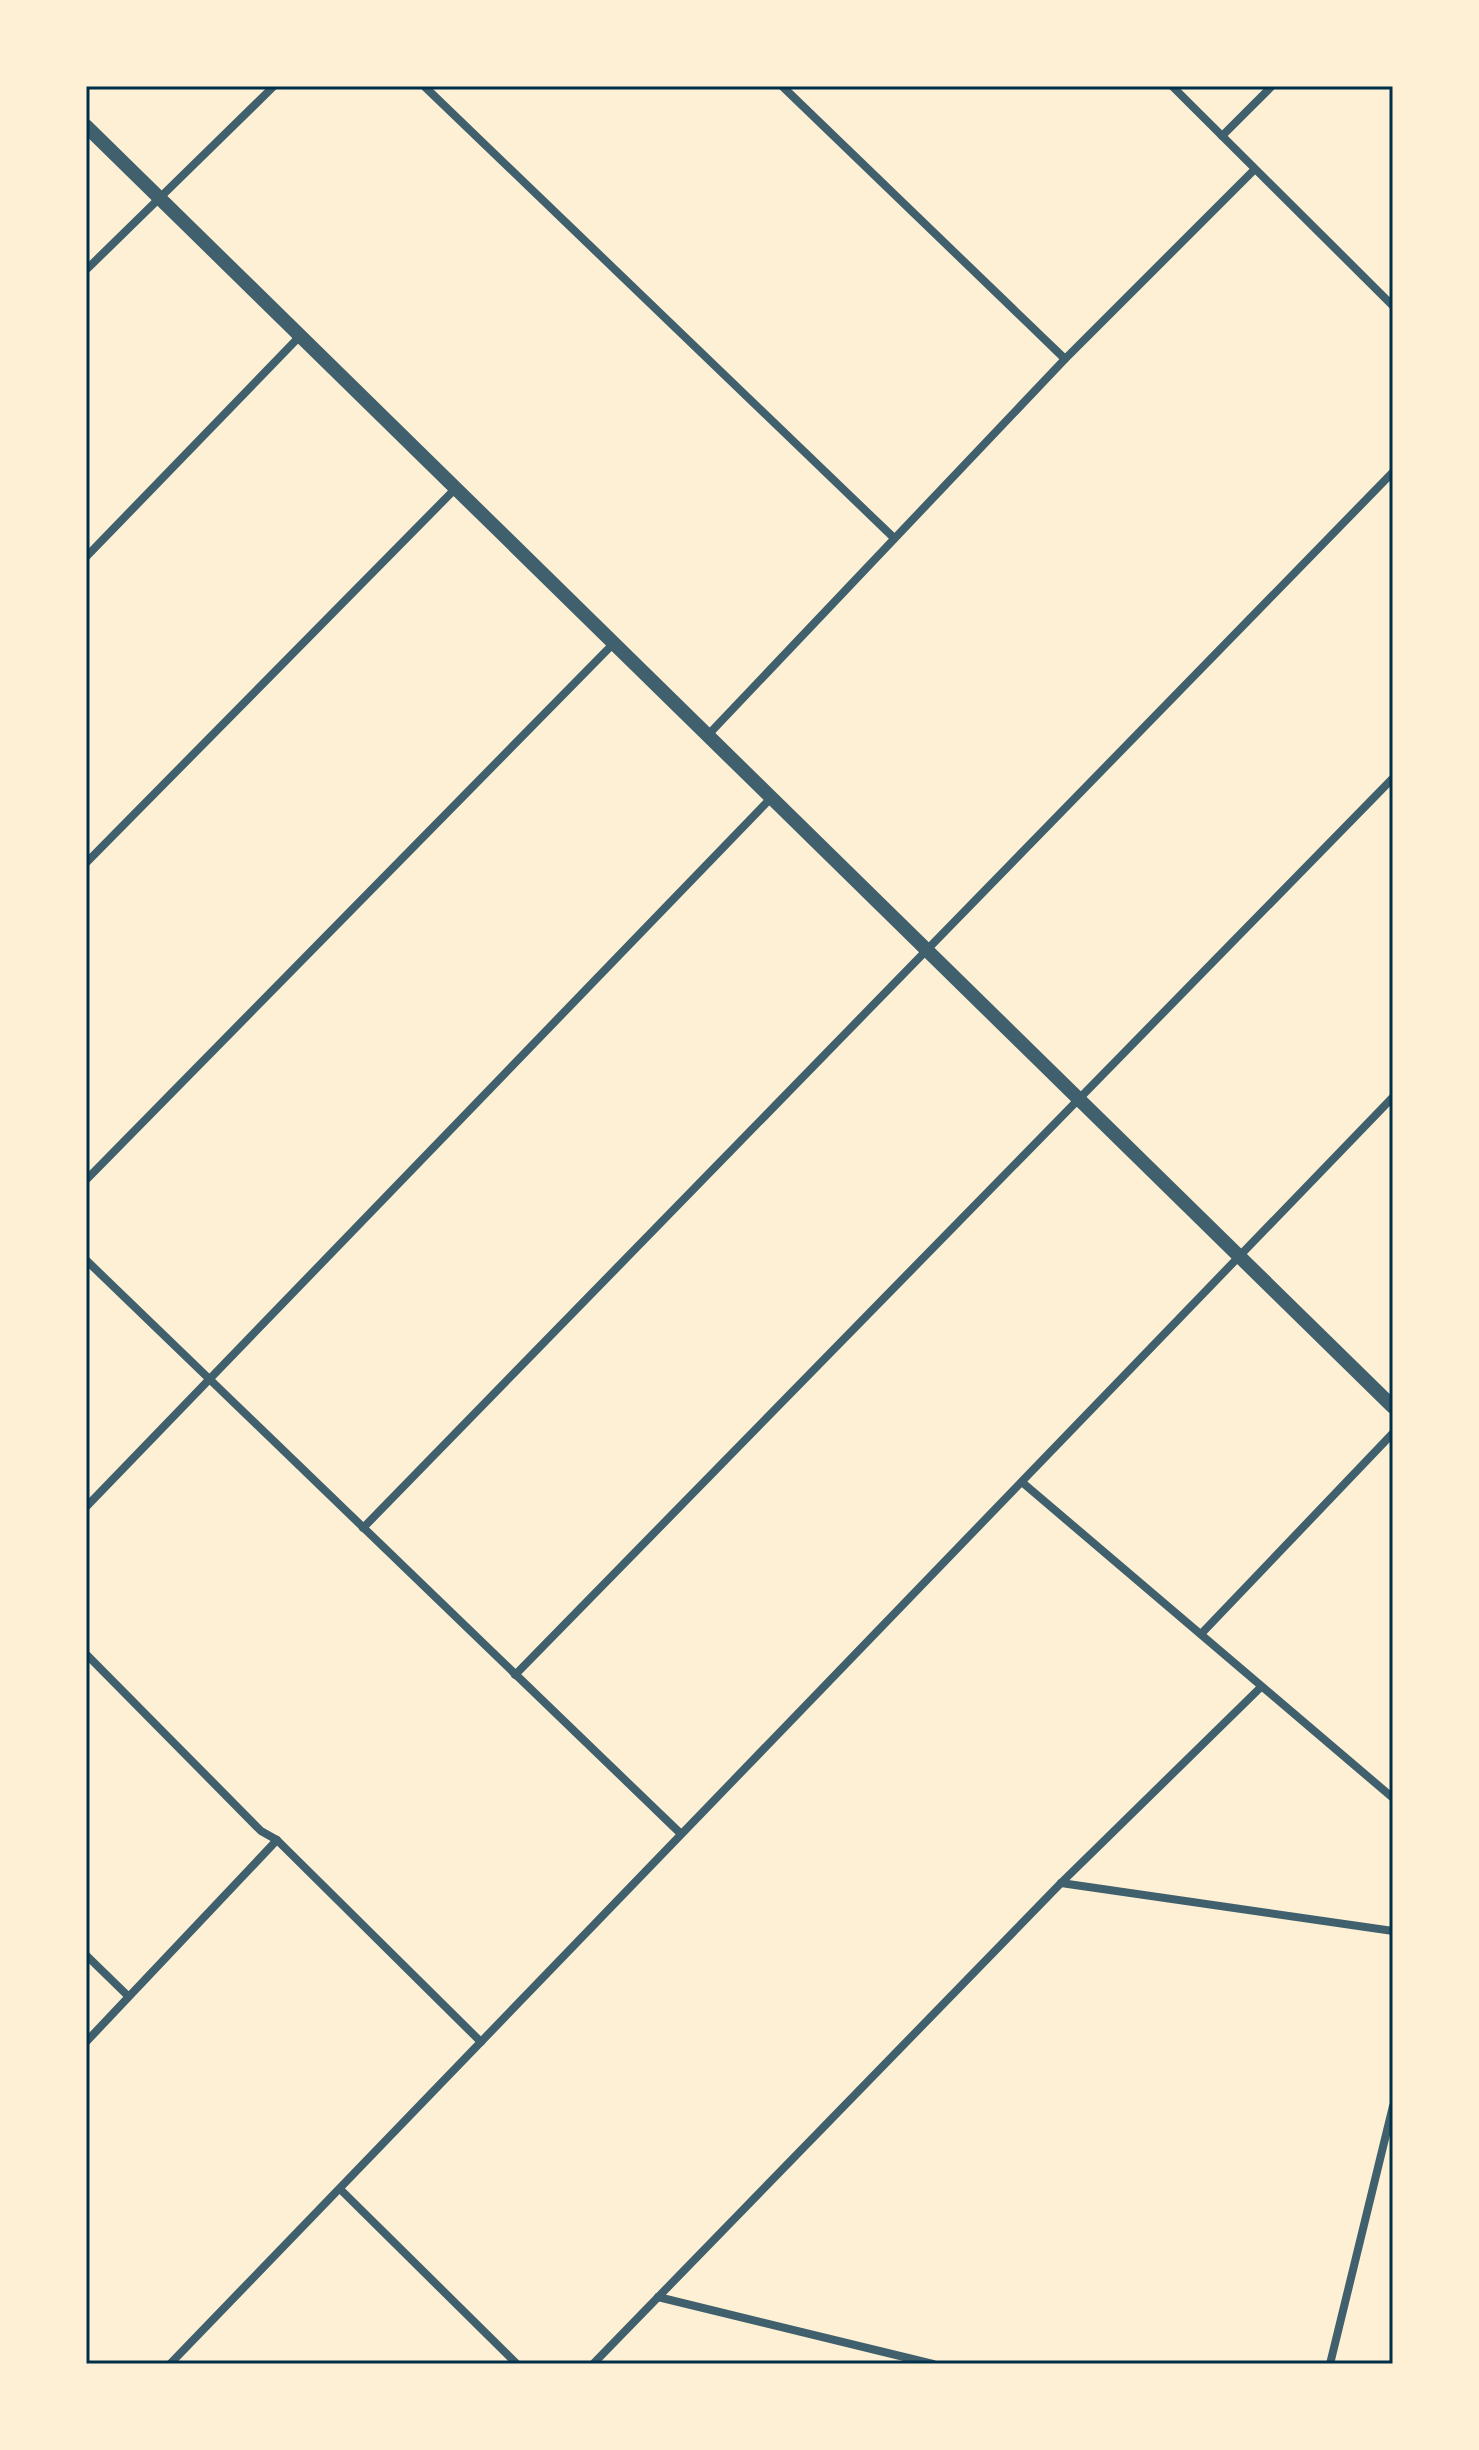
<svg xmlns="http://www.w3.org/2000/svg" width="1479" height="2450" font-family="Ubuntu,sans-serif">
<rect width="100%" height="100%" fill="#fdf0d5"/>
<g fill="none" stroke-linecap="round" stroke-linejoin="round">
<g stroke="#3f606c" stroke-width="8">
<polyline points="424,86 894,538"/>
<polyline points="782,86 1065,359"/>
<polyline points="1172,86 1393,306"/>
<polyline points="1222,136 1272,86"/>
<polyline points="86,270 274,86"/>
<polyline points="86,557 300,336"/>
<polyline points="708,735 1065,359 1254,170"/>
<polyline points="86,863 456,488"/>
<polyline points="86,1180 614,643"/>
<polyline points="86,1260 680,1833"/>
<polyline points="1023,1483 1393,1798"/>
<polyline points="86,1507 771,798"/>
<polyline points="363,1528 1393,472"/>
<polyline points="1201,1634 1393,1433"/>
<polyline points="86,1654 261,1831 277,1840 481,2042"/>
<polyline points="515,1675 1393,778"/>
<polyline points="1061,1883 1393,1931"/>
<polyline points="86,1955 127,1995"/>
<polyline points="86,2042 277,1840"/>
<polyline points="341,2190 517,2364"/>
<polyline points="658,2297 933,2364"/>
<polyline points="170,2364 1393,1097"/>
<polyline points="593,2364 1061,1883 1261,1687"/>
<polyline points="1330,2364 1393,2106"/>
</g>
<polyline stroke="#3f606c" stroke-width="14" points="86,126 1393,1407"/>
</g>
<rect width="1479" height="2450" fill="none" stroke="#fdf0d5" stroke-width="176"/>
<rect x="88" y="88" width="1303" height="2274" fill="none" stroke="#003049" stroke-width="3"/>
</svg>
